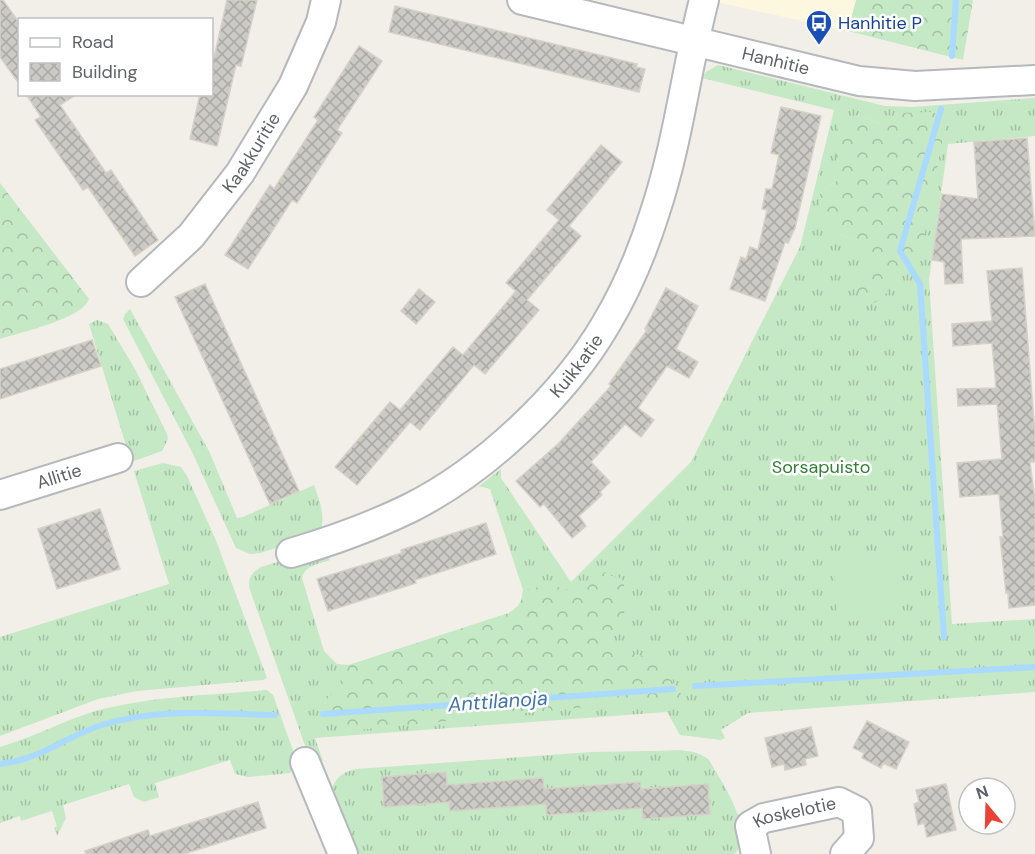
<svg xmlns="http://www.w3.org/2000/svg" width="1035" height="854" font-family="'DM Sans',sans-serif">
<defs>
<pattern id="grass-tufts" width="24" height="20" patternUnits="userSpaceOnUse" patternTransform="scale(1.5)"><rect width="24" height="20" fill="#c5e8c5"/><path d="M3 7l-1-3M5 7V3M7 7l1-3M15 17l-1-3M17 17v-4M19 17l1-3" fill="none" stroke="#a3c0a4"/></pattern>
<pattern id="forest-crowns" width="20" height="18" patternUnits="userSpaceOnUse" patternTransform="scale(1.5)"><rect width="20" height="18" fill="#c5e8c5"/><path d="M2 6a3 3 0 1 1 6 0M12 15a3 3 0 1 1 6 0" fill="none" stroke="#a3c0a4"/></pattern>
<pattern id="building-cross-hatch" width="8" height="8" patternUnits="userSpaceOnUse" patternTransform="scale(1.5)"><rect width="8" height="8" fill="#cccac5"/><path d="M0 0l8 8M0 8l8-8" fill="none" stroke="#a9a8a4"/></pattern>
</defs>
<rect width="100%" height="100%" fill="#f1efe8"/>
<polygon fill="#fef7e0" points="707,0 856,0 848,31"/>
<g fill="url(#grass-tufts)" fill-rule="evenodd">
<path d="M718,65L885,106L912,107L1035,98V136L948,144L929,280L952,624L1035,619V692L748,713L721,730L725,738L721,740L680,735L667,712L315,738L323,761L317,762L308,754L250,590C247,579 252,572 261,567L320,549L326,553L330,560C319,564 305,565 302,578L324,651L337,664L349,665L509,613C519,607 522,602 523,590L490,489L479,486L501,469V478L571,582L691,462L800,247L834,110L702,78L706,72ZM858,115L883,125L869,305L858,285L873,257L859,242L839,234L820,193L839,179Z"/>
<path d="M130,309L210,453L237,518L243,517L314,485C320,502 326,516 320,534L260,553L250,554L236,548L194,456L123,319L125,314Z"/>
<polygon points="97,320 108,324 135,369 167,434 168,439 162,451 131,462 89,324"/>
<polygon points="163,463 181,467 187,476 215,538 267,678 263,680 137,691 98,699 0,736 0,637 169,584 134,471"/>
<path d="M267,690L273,695L298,764L290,773L248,777L235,774L230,760L155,783L159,797L144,802L134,797L129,784L63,805L66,818L57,836L54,828L57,826L52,811L21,821L20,816L0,823V747C35,737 68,718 103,709C156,696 213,695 267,690Z"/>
<path d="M649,751C669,751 694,746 709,760C721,781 758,834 734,854H354L331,796C333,779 341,772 357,769L592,752Z"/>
</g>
<g fill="url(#forest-crowns)">
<polygon points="856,0 973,0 963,60 848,31"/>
<polygon points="933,112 946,121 924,238 882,299 869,305 858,295 858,285 872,257 859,242 839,234 819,208 820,193 839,179 833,136 840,123 858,115 883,125 897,113"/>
<path d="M0,183L89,299C82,319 21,332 0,339Z"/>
<path d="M605,572L622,579L629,601L611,644L661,664L685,700L673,705L646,701L357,730L331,724L322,704L335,691L349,665L509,613C519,607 522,602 523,590L551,585L581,593Z"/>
</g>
<polygon fill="#c5e8c5" points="898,555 901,619 837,622 834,558"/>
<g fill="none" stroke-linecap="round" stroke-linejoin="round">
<g stroke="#aadaff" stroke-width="6">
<polyline points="952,56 956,0"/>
<polyline points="941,109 900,251 920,284 944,637"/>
<polyline points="695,686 1035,667"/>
<polyline points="323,714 673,689"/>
<path d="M0,764C40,760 66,736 102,725C158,707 218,714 275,715"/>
</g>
</g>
<g fill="url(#building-cross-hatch)" stroke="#d6d1c6" stroke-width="1.5">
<polygon points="0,0 3,0 20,24 20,85 0,57"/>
<polygon points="227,0 257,0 241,66 236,65 217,146 190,139 200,94 212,94 212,57 214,58"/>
<polygon points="395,6 637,64 636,67 645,69 639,92 389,32"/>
<polygon points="359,46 382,61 337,130 342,133 297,203 292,200 248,269 225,255 270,185 274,189 318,120 314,117"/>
<polygon points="26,94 77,94 60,105 106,173 111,170 158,240 135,256 88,187 83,190 35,120 41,117"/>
<polygon points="781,107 821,116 795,228 788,243 785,242 765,301 730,289 741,257 746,259 750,247 758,250 767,210 762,209 766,189 772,189 779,155 771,153"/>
<polygon points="1027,138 1035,236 961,239 963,283 945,284 944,262 932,260 942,194 978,199 974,142"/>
<polygon points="601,145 622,162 569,226 581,236 527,300 539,310 485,374 474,365 420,430 410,422 357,485 335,467 390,402 400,410 453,347 463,355 516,291 506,283 559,220 547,210"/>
<polygon points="1022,268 1035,435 1035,462 1030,462 1035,500 1035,605 1009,608 1008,593 1006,593 1000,537 1003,537 999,494 960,497 957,463 1002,459 997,404 958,406 957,389 996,388 992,343 953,346 952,324 992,321 987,271"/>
<polygon points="205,284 299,491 270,504 175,297"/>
<polygon points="666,288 698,306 676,349 698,362 689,378 667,366 638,408 654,420 641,437 625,424 591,462 610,482 600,492 602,495 579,516 586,526 572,538 544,504 540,507 516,481 558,444 611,386 609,384 647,330 645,329"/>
<polygon points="419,289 435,302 416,324 401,311"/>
<polygon points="92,340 101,366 0,399 0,369"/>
<polygon points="100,509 120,569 57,589 38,529"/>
<polygon points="486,523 496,554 415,580 416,583 328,611 317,579 402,553 401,550"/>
<polygon points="867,721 909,742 896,769 883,763 881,768 862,758 864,753 853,748"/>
<polygon points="811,727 818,756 805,759 806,765 785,770 784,764 772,767 765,738"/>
<polygon points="446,772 447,785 543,778 544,789 640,782 641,789 708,784 710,814 643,819 642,808 547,815 546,804 450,811 449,802 384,807 382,777"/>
<polygon points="946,784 956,830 927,837 924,823 918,825 914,804 919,802 916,790"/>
<polygon points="258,802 266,828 184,854 86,854 85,851 148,830 150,836"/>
</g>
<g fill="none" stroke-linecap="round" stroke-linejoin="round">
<g stroke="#b5b8bc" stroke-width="32">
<g id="minor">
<path id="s1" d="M522,0L859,81L915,86L1035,80"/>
<path id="s2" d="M141,282L191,236L240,173L293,86L321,22L326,0"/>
<path id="s3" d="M0,495L118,458"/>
<path id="s4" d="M291,553C332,541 371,527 410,508C484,471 564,396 606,324C627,289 643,250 655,212C678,143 686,70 704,0"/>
<polyline points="305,762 343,854"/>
<path id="s5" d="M756,854L750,826L764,818L839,802L857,811L859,838L845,854"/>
</g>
</g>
<use href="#minor" stroke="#fff" stroke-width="28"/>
</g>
<defs>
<g id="bus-pin" transform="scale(1.35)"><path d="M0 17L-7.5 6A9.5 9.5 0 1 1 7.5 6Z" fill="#1a4fb4" stroke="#fff"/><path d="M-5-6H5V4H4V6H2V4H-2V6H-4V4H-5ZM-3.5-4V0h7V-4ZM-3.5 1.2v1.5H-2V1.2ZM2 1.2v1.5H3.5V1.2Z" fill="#fff"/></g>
</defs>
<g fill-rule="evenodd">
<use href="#bus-pin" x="819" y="23"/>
</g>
<g text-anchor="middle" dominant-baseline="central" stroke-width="5" stroke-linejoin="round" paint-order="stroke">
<g font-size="18" fill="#164399" stroke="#fff" text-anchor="start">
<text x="838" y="23">Hanhitie P</text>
</g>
<g font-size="18" fill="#5f6368" stroke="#fff">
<text stroke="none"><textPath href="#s1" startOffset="261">Hanhitie</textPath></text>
<text stroke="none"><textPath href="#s2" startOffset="171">Kaakkuritie</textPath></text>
<text stroke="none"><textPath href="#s4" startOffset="348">Kuikkatie</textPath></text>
<text stroke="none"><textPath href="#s3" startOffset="62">Allitie</textPath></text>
<text stroke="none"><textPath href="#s5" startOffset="76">Koskelotie</textPath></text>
</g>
<g font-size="18" fill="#348238" stroke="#fff">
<text x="821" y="467">Sorsapuisto</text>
</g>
<g font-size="20" font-style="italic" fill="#4174aa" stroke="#fff">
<text transform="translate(498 701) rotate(-4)">Anttilanoja</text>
</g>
</g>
<rect x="18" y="18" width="195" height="78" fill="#ffffff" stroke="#bfc1c3" stroke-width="1.5"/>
<rect x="30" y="38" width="30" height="9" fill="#ffffff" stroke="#bfc1c3" stroke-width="1.5"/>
<text x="72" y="48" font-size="18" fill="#5f6368">Road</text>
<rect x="30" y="63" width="30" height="18" fill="url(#building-cross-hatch)" stroke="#bfc1c3" stroke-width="1.5"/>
<text x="72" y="78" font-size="18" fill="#5f6368">Building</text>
<g transform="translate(987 806) rotate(341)"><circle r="28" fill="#ffffff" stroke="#bfc1c3" stroke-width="1.5"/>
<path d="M0-4.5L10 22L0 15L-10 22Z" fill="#ea4335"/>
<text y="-9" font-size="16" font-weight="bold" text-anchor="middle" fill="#5f6368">N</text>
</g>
</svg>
